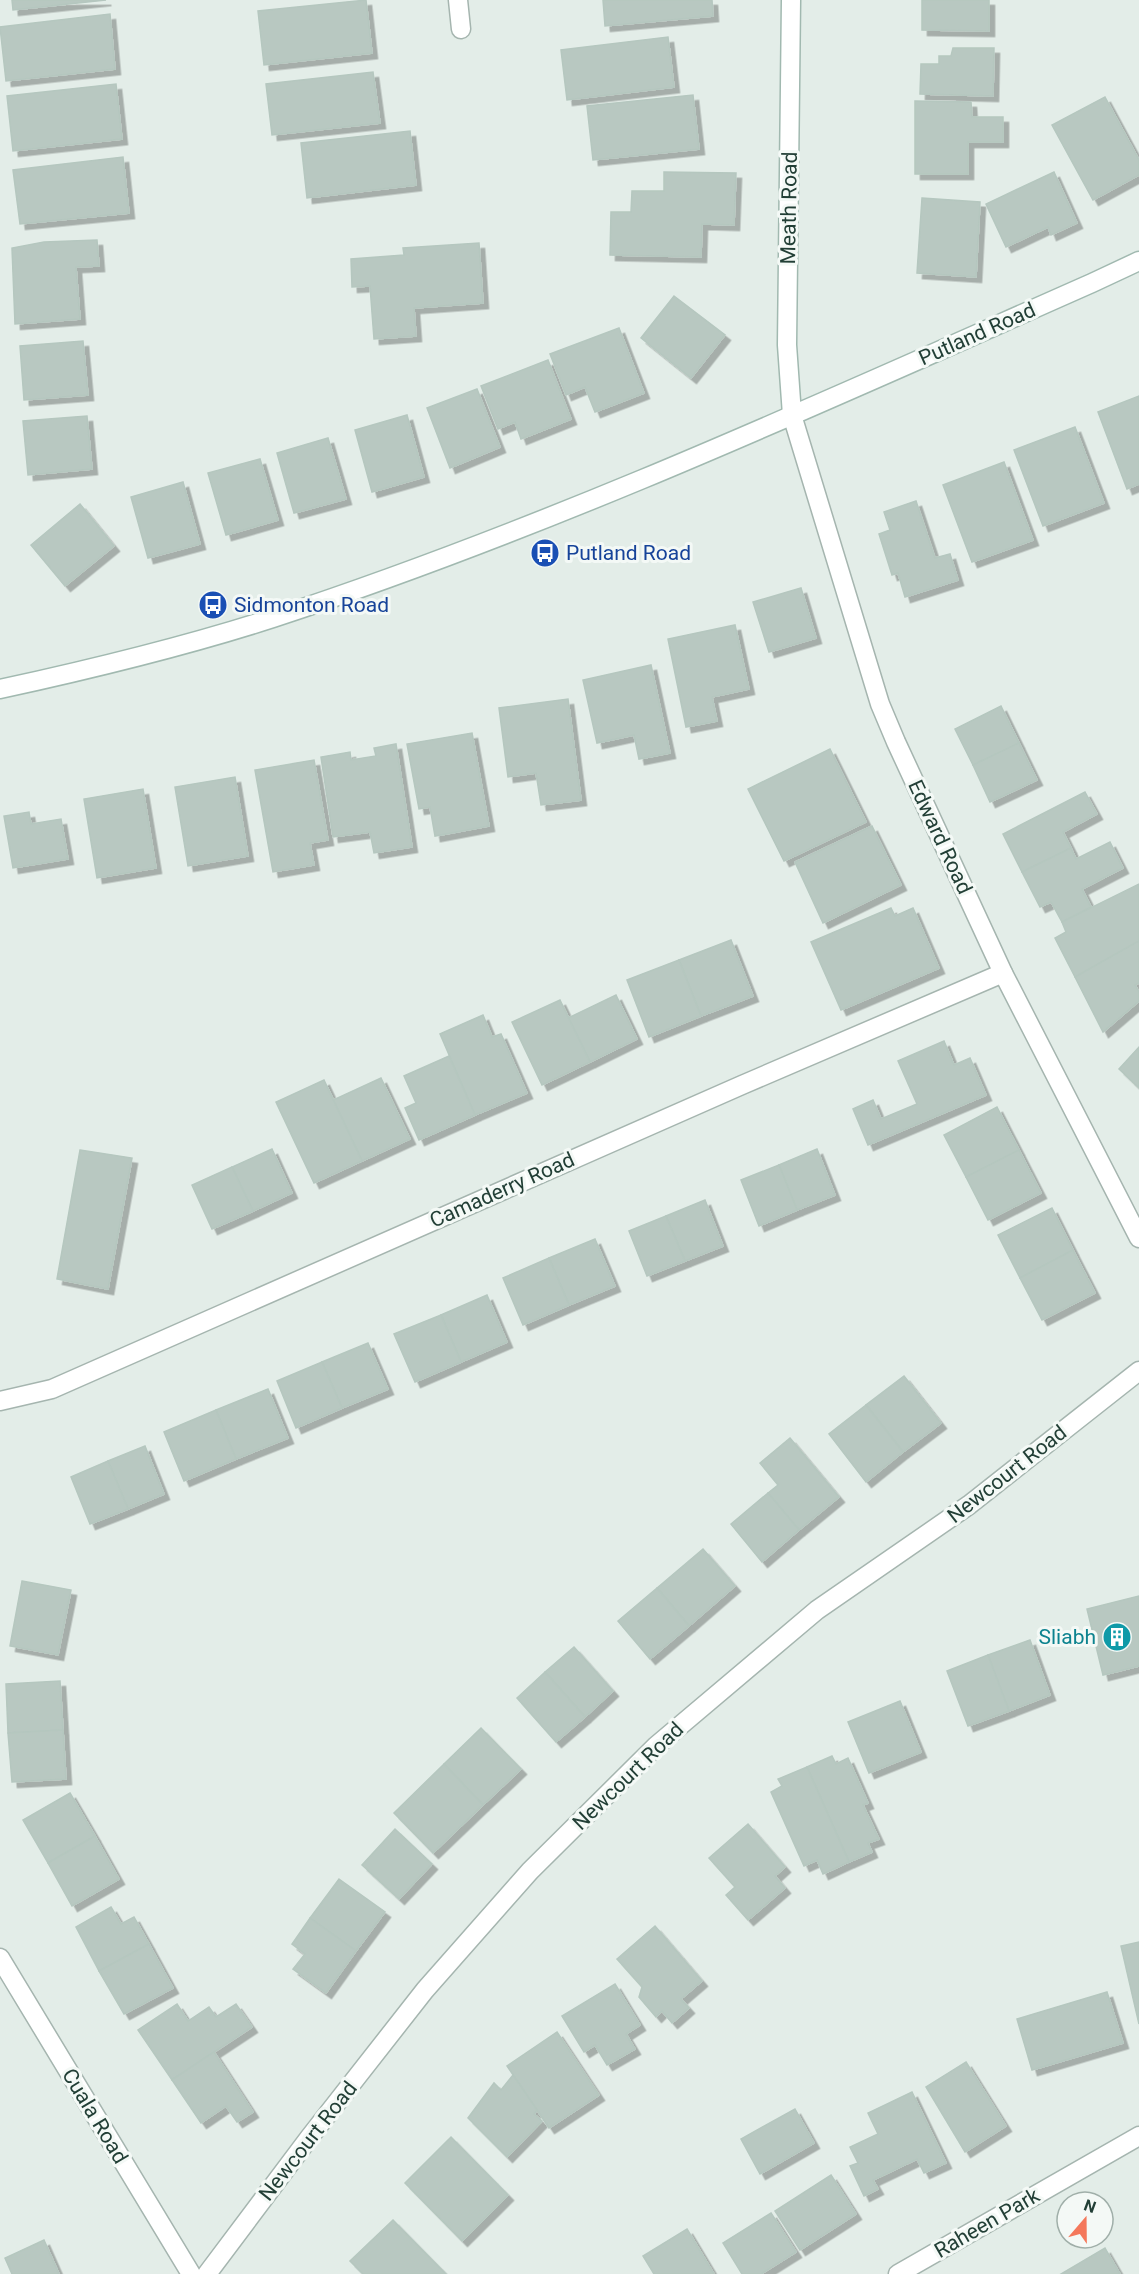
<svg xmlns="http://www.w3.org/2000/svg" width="1139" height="2274" font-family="Roboto,sans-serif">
<defs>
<filter id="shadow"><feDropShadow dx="5.5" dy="5.5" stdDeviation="0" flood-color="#0004"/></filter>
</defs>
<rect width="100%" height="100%" fill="#e3ede8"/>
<g fill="#b8c8c1" stroke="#b5c7bf" stroke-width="1.5" filter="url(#shadow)">
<polygon points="12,0 106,0 13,10"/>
<polygon points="366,0 372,53 264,65 258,11"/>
<polygon points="603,0 712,0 713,16 605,26"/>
<polygon points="922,0 989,0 989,31 922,30"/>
<polygon points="110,14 115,69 6,81 0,27"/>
<polygon points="668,37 674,87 567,100 561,50"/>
<polygon points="953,48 994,48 993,96 920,94 921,64 939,64 939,56 951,56"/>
<polygon points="373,72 380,123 272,135 266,84"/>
<polygon points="116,84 122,139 13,151 7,96"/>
<polygon points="693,95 699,149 593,160 587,106"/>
<polygon points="1105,97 1139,160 1139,175 1093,200 1052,125"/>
<polygon points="915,101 971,102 972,117 1003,117 1003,142 968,142 968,174 915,174"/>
<polygon points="410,131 416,185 307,198 301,143"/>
<polygon points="123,157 129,213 20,224 13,170"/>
<polygon points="664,172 736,173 734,225 702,224 701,257 610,255 611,212 631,212 632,191 664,191"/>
<polygon points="1054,172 1077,223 1051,235 1048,227 1006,247 986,204"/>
<polygon points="922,198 980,202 976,277 917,273"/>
<polygon points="97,240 99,266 76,267 80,319 15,324 12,248 44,242"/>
<polygon points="479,243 483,303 414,308 416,336 374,339 370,286 352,287 351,259 404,255 403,248"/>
<polygon points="674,296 725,335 691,378 641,338"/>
<polygon points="619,328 644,393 595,412 585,387 566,395 550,354"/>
<polygon points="83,341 88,395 24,400 20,346"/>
<polygon points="548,360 571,419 521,439 515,422 498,429 481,386"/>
<polygon points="477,389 500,447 450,468 427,408"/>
<polygon points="1139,396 1139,484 1127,489 1098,412"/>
<polygon points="407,415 424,477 372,492 355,430"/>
<polygon points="87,416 92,469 28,475 23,421"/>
<polygon points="1075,427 1104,503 1043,526 1014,450"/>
<polygon points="328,438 346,499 294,513 277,453"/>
<polygon points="260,459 278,520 226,535 208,473"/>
<polygon points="1004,462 1033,540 972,562 943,485"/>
<polygon points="183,482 200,544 148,558 131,497"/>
<polygon points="916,501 935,558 950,554 958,580 905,597 898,573 892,575 879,534 890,530 884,512"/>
<polygon points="80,504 114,546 65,586 31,545"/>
<polygon points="801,588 816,638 769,652 753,602"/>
<polygon points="735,625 749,689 712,697 717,721 686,727 668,639"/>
<polygon points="651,665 670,753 639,759 634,735 597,743 583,680"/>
<polygon points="568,699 581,800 541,805 536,773 508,777 499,708"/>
<polygon points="1001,706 1019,743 973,765 955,729"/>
<polygon points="472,733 489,826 435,836 430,807 419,809 407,744"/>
<polygon points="1019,743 1037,780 990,802 973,765"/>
<polygon points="396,744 412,847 374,853 370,832 333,837 321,757 350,752 351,760 376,756 374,748"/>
<polygon points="830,749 866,822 784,861 748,789"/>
<polygon points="314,760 328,840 310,843 314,865 273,872 255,770"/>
<polygon points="235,777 248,856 188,866 175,787"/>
<polygon points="143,789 156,868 97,878 84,799"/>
<polygon points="1085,792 1097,814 1063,832 1071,848 1022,872 1003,834"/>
<polygon points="29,812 31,824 61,819 68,859 13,868 4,816"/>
<polygon points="872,826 901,885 823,923 795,862"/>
<polygon points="1110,842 1123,868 1082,889 1091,907 1062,922 1051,902 1040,907 1022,872 1071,848 1076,859"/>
<polygon points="1139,884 1139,941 1075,977 1055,938 1066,932 1062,922"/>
<polygon points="891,908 895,916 913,908 939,968 841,1010 811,942"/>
<polygon points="731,940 753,996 701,1016 679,960"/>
<polygon points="1139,941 1139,983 1135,985 1139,992 1139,1001 1103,1032 1075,977"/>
<polygon points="679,960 701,1016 649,1037 627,980"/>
<polygon points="616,995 637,1039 590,1062 568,1018"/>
<polygon points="560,1000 590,1062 542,1085 512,1022"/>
<polygon points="483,1015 492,1037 501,1034 527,1093 475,1115 440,1034"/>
<polygon points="944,1041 954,1065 970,1058 986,1095 868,1145 853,1109 873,1100 881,1119 917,1104 898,1061"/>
<polygon points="1139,1047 1139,1088 1119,1069"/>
<polygon points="449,1056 475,1115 419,1140 405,1108 416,1103 404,1076"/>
<polygon points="381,1078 410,1139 362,1161 333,1100"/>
<polygon points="324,1080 362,1161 314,1183 276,1102"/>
<polygon points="997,1107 1019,1150 966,1177 944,1135"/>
<polygon points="272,1149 292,1193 253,1211 232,1167"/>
<polygon points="817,1149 835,1195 797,1210 779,1165"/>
<polygon points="80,1150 132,1158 108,1289 57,1279"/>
<polygon points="1019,1150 1041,1193 988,1220 966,1177"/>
<polygon points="779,1165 797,1210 759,1226 741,1180"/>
<polygon points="232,1167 253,1211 212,1229 192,1185"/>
<polygon points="705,1200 723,1246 685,1261 666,1216"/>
<polygon points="1052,1208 1073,1250 1020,1278 998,1235"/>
<polygon points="666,1216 685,1261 647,1276 629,1231"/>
<polygon points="595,1239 615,1286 569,1305 549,1258"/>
<polygon points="1073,1250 1095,1293 1042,1320 1020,1278"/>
<polygon points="549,1258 569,1305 523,1325 503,1278"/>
<polygon points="487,1295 507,1342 461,1362 441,1315"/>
<polygon points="441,1315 461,1362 415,1382 394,1334"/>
<polygon points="368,1343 388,1389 342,1408 322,1362"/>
<polygon points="322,1362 342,1408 296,1428 277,1381"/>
<polygon points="904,1376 941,1423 903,1452 866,1405"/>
<polygon points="268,1389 288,1438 236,1459 216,1410"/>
<polygon points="866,1405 903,1452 866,1482 829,1434"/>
<polygon points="216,1410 236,1459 184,1481 164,1432"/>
<polygon points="790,1438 839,1497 799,1530 768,1493 778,1485 760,1463"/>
<polygon points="145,1446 164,1494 128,1509 108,1461"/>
<polygon points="108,1461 128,1509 90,1524 71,1477"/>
<polygon points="768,1493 799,1530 762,1562 731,1524"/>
<polygon points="703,1549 735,1586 689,1626 657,1588"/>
<polygon points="22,1581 71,1590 58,1655 10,1646"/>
<polygon points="657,1588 689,1626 650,1659 618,1621"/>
<polygon points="1139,1596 1139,1666 1103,1675 1087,1609"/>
<polygon points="1030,1640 1050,1695 1009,1711 988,1655"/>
<polygon points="574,1647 613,1691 585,1717 545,1672"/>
<polygon points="988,1655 1009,1711 968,1726 947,1671"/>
<polygon points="545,1672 585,1717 556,1742 517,1698"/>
<polygon points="60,1681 63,1730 8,1733 6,1684"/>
<polygon points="900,1701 921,1752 869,1773 848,1722"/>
<polygon points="481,1728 521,1769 483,1805 444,1764"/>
<polygon points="63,1730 66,1779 12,1782 8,1733"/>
<polygon points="832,1756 836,1764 848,1758 868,1803 863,1805 879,1839 868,1843 872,1852 849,1862 807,1767"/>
<polygon points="444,1764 483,1805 433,1853 394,1813"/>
<polygon points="807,1767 849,1862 823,1874 817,1860 804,1866 771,1792 782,1786 778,1779"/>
<polygon points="70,1793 95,1836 48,1863 23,1820"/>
<polygon points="748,1824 785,1867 775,1876 785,1888 748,1920 726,1895 735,1887 709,1858"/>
<polygon points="395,1829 432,1864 399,1899 362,1865"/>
<polygon points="95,1836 119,1879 72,1906 48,1863"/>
<polygon points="339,1879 385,1912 356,1951 310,1918"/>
<polygon points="111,1907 121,1924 134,1917 149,1944 99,1971 76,1927"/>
<polygon points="310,1918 356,1951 326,1993 293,1969 305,1954 292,1944"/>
<polygon points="655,1926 702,1981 681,1999 689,2008 672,2023 662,2011 656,2017 639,1997 642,1987 617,1959"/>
<polygon points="1139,1942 1139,2024 1121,1946"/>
<polygon points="149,1944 173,1988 124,2014 99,1971"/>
<polygon points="615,1984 640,2025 626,2034 635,2049 607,2065 595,2045 584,2052 562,2016"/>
<polygon points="1107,1992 1123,2043 1032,2070 1017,2019"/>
<polygon points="177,2004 188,2021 209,2007 216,2017 236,2004 252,2027 172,2080 138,2030"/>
<polygon points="557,2032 599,2095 549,2128 507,2066"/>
<polygon points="214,2052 253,2112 237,2122 226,2106 201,2123 172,2080"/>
<polygon points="966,2062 1006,2126 965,2152 926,2087"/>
<polygon points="513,2075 537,2110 534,2114 542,2121 507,2157 468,2118 494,2083 501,2090"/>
<polygon points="912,2092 946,2163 924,2173 917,2159 873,2180 878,2189 864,2196 850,2166 858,2163 850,2147 878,2134 868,2113"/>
<polygon points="795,2109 814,2143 760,2174 741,2139"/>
<polygon points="451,2137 508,2195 462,2241 405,2183"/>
<polygon points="831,2175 856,2214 800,2250 775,2211"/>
<polygon points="771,2213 796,2252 761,2274 742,2274 723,2243"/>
<polygon points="393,2220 446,2274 363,2274 350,2261"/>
<polygon points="687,2229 714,2274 654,2274 643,2256"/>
<polygon points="44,2240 59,2274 12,2274 5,2258"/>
<polygon points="1105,2248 1120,2274 1061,2274"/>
</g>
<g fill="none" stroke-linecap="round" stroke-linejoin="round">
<g stroke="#a5b5af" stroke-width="21">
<g id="street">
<polyline points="458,0 461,29"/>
<polyline points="792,415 880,704 896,742 1003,973 1139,1238"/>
<polyline points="0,1401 52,1389 742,1085 1003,973"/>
<polyline points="0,1958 191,2274"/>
<polyline points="207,2274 309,2138 425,1990 530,1871 656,1746 817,1610 969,1505 1139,1371"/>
<polyline points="898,2274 1139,2136"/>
</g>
</g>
<g stroke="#a1b9b0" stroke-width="21">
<g id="secondary">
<polyline points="791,0 787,345 792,415"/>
<path d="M0,689C92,669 183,647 273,618C553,526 823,402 1092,283L1139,261"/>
</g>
</g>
<use href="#street" stroke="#fff" stroke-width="18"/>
<use href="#secondary" stroke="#fff" stroke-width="18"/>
</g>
<defs>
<g id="bus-disc" transform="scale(1.5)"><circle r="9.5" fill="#1a4fb4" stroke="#f4f9f6"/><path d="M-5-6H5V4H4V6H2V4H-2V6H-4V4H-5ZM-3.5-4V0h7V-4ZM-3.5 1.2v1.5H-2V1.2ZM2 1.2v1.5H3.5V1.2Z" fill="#fff"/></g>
<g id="building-disc" transform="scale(1.5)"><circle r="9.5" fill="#0f9aa8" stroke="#f4f9f6"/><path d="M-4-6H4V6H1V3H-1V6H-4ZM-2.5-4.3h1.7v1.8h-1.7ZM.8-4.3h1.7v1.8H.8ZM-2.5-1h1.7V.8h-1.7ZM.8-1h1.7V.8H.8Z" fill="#fff"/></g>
</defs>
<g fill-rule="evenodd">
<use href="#bus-disc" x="545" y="553"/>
<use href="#bus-disc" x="213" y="605"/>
<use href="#building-disc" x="1117" y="1637"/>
</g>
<g text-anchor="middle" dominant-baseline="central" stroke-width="6" stroke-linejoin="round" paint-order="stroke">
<g font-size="21" fill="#223f36" stroke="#f4f9f6">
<text transform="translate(789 208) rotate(-89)">Meath Road</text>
<text transform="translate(977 334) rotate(-24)">Putland Road</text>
<text transform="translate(940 837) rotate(65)">Edward Road</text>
<text transform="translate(502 1190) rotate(-24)">Camaderry Road</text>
<text transform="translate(1007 1474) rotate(-38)">Newcourt Road</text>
<text transform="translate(628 1776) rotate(-44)">Newcourt Road</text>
<text transform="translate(95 2116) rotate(59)">Cuala Road</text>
<text transform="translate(308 2141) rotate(-52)">Newcourt Road</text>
<text transform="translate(987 2223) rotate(-30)">Raheen Park</text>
</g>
<g font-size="21" fill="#164399" stroke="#f4f9f6" text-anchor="start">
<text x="566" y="553">Putland Road</text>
<text x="234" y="605">Sidmonton Road</text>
</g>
<g font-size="21" fill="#0d838f" stroke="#f4f9f6" text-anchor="end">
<text x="1096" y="1637">Sliabh</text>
</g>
</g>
<g transform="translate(1085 2220) rotate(20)"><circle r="28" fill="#f4f9f6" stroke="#a0afa9" stroke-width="1.5"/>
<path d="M0-4.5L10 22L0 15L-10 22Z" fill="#f4785b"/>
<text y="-9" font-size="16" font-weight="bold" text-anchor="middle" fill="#223f36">N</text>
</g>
</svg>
